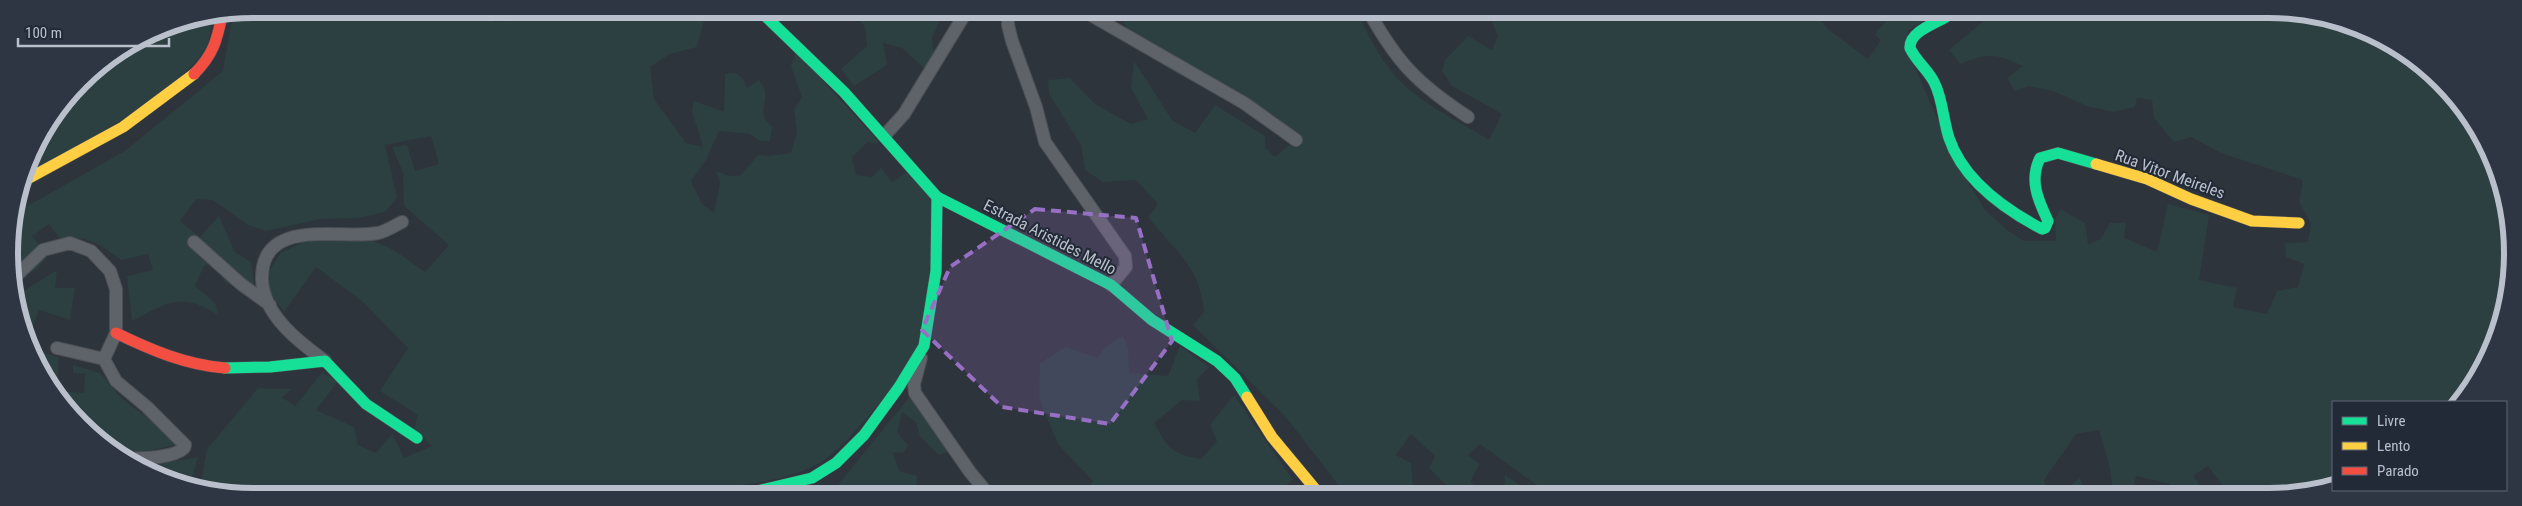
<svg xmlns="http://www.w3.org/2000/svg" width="2522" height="506" font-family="'Roboto Condensed',sans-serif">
<rect width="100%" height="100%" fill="#2e343b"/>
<g fill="#2c3f41">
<path d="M253,9H492L494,22L527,20L525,9H707L697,47L670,54L650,67L654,99L686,143L703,147L692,111L694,101L724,112L725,74L736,73L743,79L747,88L759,80C761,83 764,88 765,91C768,104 756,114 772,126L770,141H760L750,134L719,131L706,160L691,181L702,204L714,213L720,182L716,171L729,176L741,175L758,155L768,156L791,153L797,132L794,110L802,97L791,66L796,51L879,142L876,144L868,142L852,157L856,175L872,177L881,168L892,182L910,170C916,179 930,190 933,200C937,210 924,331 919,343C908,371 847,448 821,462C779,486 731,483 686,496L221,495L200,488L207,449L258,388L292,389L282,397L295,406L322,373L338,381L316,410L354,427L358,445L376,453L392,434L404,458L432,446L414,429L418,415L380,391L408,348L362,301L316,267L284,312L270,293L269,271L281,253L312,238L372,240L394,250L425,272L449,245L404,206L403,172L392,147L407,145L415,171L439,164L431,136L385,145L397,198L385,212L358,218L320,219L266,231L248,225L213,200L196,199L180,221L200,237L219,216L235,252L251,262L256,298L225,282L214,262L204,266L195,286L215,303L218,315C180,291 168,303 132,321L127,276L153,270L148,254L121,260C99,244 88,234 61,240L49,224L32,236L48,256L38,268L15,283L9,237L15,213L125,151L223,71L233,13Z"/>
<polygon points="850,9 945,9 932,38 934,58 924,68 902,48 883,43 887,65 854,86 841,69 867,46 865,27"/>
<path d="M1146,10H1287L1288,21L1339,10H1356C1366,30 1375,50 1389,68C1412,100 1456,119 1489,140L1502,114L1452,86L1442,71L1445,60L1468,36L1492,50L1498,36L1487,10H1812L1828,29L1868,59L1881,40L1875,34L1890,16L1884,10H1934L1935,15L1908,30L1906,47L1958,166L1985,210L2007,230L2024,241H2056L2055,220L2060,209L2085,223L2088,244L2101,239L2110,223H2126L2124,238L2157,252L2168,204L2209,215L2199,280L2237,288L2233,307L2267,314L2277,291L2298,287L2304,264L2286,257L2285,243L2308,242L2311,224L2299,202L2303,180L2221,153L2191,137L2174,142L2154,118L2152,100L2137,98L2135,107L2114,112L2087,106L2053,91L2029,86L2015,91L2007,78L2023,66C1995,53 1988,53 1960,64L1949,50L1985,20L1988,10L2108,11L2114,15L2119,11H2293L2319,24L2321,18L2391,41L2463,104L2505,190L2511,285L2488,361L2458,402H2333V485L2285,497L2216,496L2223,486L2208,466L2193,476L2206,493L2192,497L2167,483L2136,476L2132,497H2114L2109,464L2099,430L2076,434L2044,480L2049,497L1552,496L1480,444L1468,455L1479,464L1470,482L1491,495L1504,489L1505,475L1536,496H1464L1463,490L1450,489L1429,468L1435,456L1411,434L1396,455L1411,463L1413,490L1411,496H1347L1285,416L1193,325L1204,312C1201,267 1174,250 1148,217L1158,204L1136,180L1103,182L1085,170L1081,145L1049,94L1048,80L1070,78L1095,104L1131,124L1148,119L1131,88L1134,61L1172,120L1195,133L1215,105L1265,136V148L1275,157L1290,144L1214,90L1176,73L1140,51L1123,21Z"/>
<polygon points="213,17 207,50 174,84 127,117 23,178 27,159 80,80 160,27"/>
<polygon points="57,270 55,288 75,288 70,320 39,310 27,341 22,332 17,295"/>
<path d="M1123,336L1128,347L1129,373L1168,376L1180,346L1209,367L1197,379L1200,401L1182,400L1154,423C1168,448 1171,454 1201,459L1217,441L1210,425L1234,395L1293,480L1272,496H1259L1255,490L1248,496H1081L1093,481L1058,444L1039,398L1040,363L1066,347L1098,358L1105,347Z"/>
<polygon points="33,350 58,357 58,391 84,393 85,374 73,373 73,365 100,373 122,399 174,437 180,444 147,451 116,452 69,414"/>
<polygon points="912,394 950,451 939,455 920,436 916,422 902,412 897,433 908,445 904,452 893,453 899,471 917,476 916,489 922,496 832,496 841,481"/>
<polygon points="198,457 190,484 132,465 158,464"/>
<polygon points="2080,478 2084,489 2091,497 2056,497 2054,492 2067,488"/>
</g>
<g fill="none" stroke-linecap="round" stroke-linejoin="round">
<g stroke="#4c5056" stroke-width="14">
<g id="street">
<polyline points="1008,10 1008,25 1012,41 1036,107 1045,142 1125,256 1126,267 1111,285"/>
<polyline points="1082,10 1244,103 1296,140"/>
<path d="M1368,10C1397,63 1418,84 1468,117"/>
<polyline points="884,136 904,114 968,9"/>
<polyline points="194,242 241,284 270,305"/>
<polyline points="15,277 43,250 70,243 91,251 110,271 116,289 116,333 104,359 57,348"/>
<polyline points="921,358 914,384 915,393 970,472 990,496"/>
<path d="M104,359L116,381L147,407L185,445L184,448C172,459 140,458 124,459"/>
<path d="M325,361C299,342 263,315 262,279C261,216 341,240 378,233C387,231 394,226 402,222"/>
</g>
</g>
<g stroke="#4c5056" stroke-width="12">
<g id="fast">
<polyline points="758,9 844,92 937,197 1111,285 1152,320 1217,361 1235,378 1247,397"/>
<path d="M1947,10L1946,17C1934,24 1909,32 1910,48C1916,61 1928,70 1934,82C1943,99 1943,120 1949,138C1963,180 2004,209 2042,229L2045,228L2048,221C2038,200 2029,180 2040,158L2058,153L2096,164"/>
<polyline points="225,368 270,367 325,361 366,404 417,438"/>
<polyline points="736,496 812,478 836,463 864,435 899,387 924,346 936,271 937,197"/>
</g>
</g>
<g stroke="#4c5056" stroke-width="12">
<g id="slow">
<polyline points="2096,164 2147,179 2191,199 2252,221 2299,223"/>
<polyline points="22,182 123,127 194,74"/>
<polyline points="1247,397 1272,437 1321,496"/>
</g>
</g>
<g stroke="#4c5056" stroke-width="12">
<g id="jam">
<path d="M194,74C213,55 217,41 222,15"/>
<path d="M116,333C151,350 186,365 225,368"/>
</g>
</g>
<use href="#street" stroke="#5e6269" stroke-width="12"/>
<use href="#fast" stroke="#16e098" stroke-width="11"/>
<use href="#slow" stroke="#ffcf43" stroke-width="11"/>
<use href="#jam" stroke="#f24e42" stroke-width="11"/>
</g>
<path fill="#976fc4" fill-opacity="0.2" stroke="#976fc4" stroke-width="4" stroke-dasharray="10 6" stroke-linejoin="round" d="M1035,209L1136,218L1172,341L1110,424L1002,407L922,330L950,267Z"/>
<g text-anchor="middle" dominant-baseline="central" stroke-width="4" stroke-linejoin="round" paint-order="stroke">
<g font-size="16" fill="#bac0cb" stroke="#212a36">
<text transform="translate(2170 174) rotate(20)">Rua Vitor Meireles</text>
<text transform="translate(1050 237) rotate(27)">Estrada Aristides Mello</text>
</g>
</g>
<path d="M0 0H2522V506H0ZM253 18H2269A235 235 0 0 1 2504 253V253A235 235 0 0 1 2269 488H253A235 235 0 0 1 18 253V253A235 235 0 0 1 253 18Z" fill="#2d3642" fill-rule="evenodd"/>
<path fill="none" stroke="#bac0cb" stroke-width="6" d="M253 18H2269A235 235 0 0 1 2504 253V253A235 235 0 0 1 2269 488H253A235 235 0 0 1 18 253V253A235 235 0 0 1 253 18Z"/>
<rect x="2332" y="401" width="175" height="90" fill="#212a36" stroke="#5e6672"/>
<rect x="2342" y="417" width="25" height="8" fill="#16e098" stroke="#5e6672"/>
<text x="2377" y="426" font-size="15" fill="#bac0cb">Livre</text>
<rect x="2342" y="442" width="25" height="8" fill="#ffcf43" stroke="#5e6672"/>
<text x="2377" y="451" font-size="15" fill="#bac0cb">Lento</text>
<rect x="2342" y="467" width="25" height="8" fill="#f24e42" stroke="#5e6672"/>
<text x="2377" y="476" font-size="15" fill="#bac0cb">Parado</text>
<path d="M18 38v8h151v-8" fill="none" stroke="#bac0cb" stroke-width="2.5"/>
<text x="25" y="38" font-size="15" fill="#bac0cb" stroke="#212a36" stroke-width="4" paint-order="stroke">100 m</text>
</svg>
